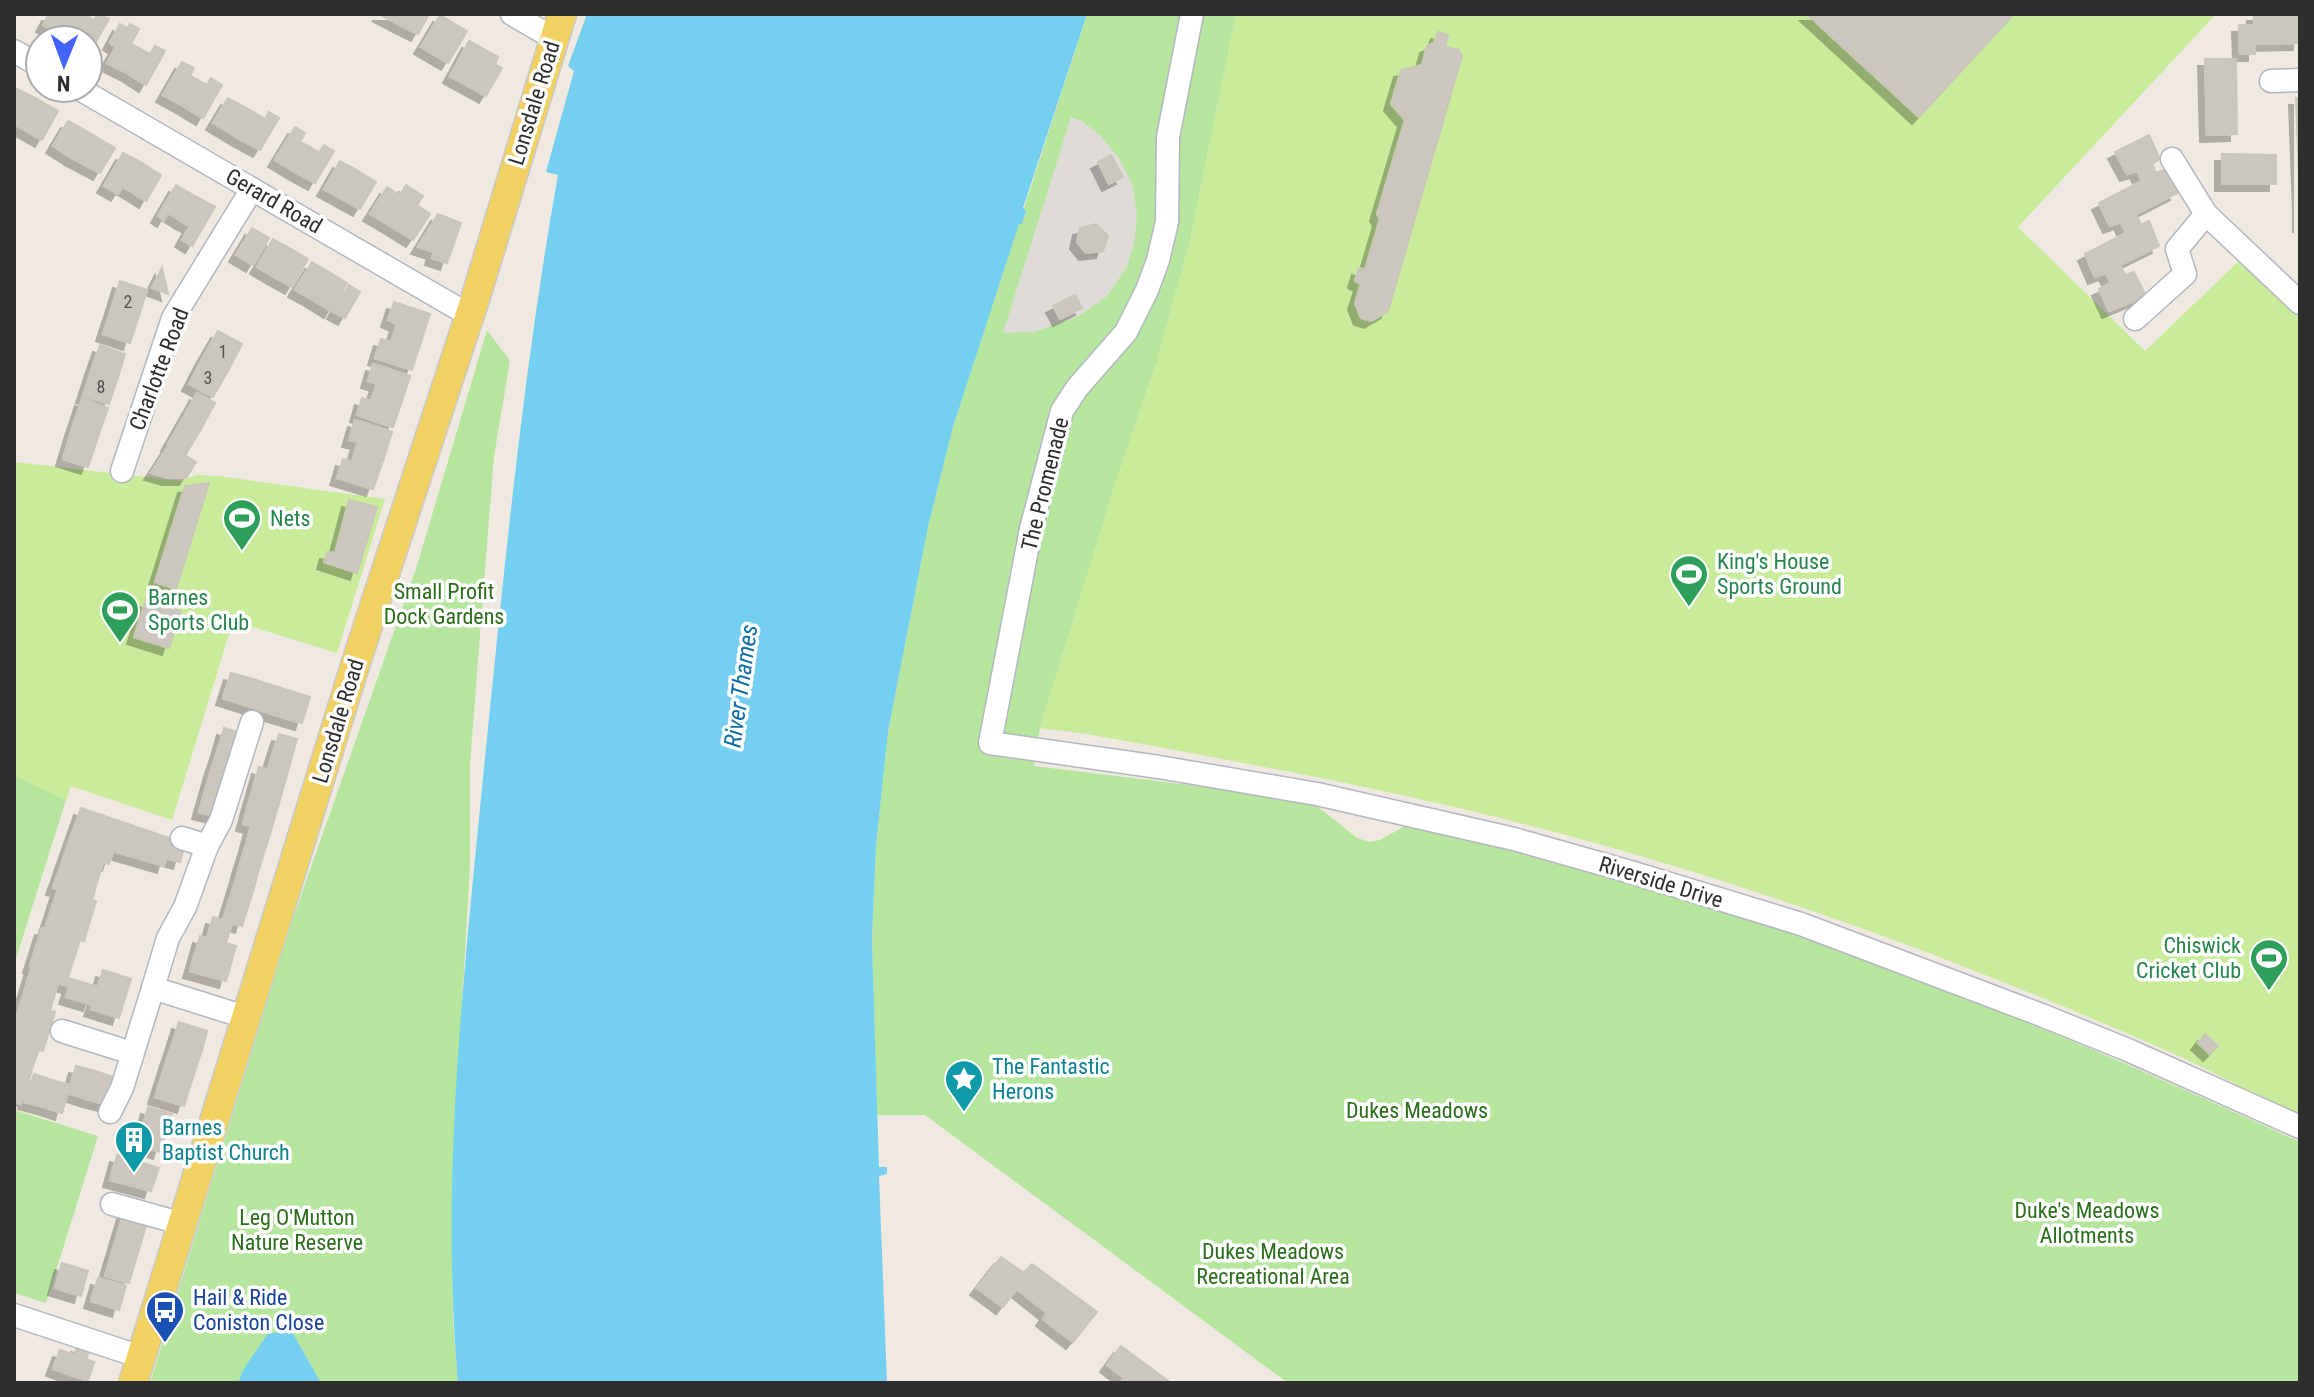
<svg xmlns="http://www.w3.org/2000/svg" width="2314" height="1397" font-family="'Roboto Condensed',sans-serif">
<defs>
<filter id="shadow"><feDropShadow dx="-7" dy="7" stdDeviation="0" flood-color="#0004"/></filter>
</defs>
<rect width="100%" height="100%" fill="#efe9e1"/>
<g fill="#b6e59e">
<path d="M1087,14H1236L1190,241L1157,361L1114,488L1040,728L1034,766L1239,791L1317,806L1357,838L1369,842L1380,840L1409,824C1540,859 1673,891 1801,936C1971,995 2136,1067 2300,1142V1383H1288L925,1115H877L872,939L876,846L888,732L928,527L953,427Z"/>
<polygon points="487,330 510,361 494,456 470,763 470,866 454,1143 452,1234 453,1319 458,1383 321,1383 290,1328 243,1370 238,1383 150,1383 291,924 416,569"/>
<polygon points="14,775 66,800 14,965"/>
<polygon points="14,1110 98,1136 46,1303 14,1293"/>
</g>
<g fill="#c9ec9a">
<path d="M1236,14H2216L2018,227L2145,351L2240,260L2300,318V1117C2258,1096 2217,1073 2174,1054C1987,971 1792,898 1595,843C1428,796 1257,765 1087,734L1040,728L1114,488L1157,361L1190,241Z"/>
<polygon points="14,462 182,481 196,475 218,476 385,499 337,653 233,621 172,820 71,786 66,800 14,775"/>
</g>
<polygon fill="#dfdcd8" points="1071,117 1082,121 1100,135 1119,158 1133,186 1137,216 1134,244 1127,267 1107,296 1079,316 1034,332 1003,333"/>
<g fill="#75cff0">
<path d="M587,14H1087L1023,208L1026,211L1022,224H1019L953,427L928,527L888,732L876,846L872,939L879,1167H887V1174L879,1176L887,1383H458C440,1179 464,972 484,768C504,571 523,371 558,175L546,172L574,71L568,66Z"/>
<polygon points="290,1328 321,1383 238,1383 243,1370 267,1335"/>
</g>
<g fill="#cbc7bf" stroke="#cbc5ba" stroke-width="2" filter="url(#shadow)">
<polygon points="49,14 84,14 85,15 69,40 43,25"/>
<polygon points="98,14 109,19 90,52 88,40 71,40 85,15 94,20"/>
<polygon points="379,14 403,14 398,24"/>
<polygon points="403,14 429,14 418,34 398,24"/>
<polygon points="1807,14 2014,14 1919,117"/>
<polygon points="2254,14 2300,14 2300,43 2255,44 2255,54 2240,54 2239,25 2254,25"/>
<polygon points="440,15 467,31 448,63 421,47"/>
<polygon points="120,24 127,28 130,24 139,29 131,44 141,49 127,73 107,63 116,47 110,43"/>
<polygon points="1438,32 1448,35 1445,47 1459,50 1462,56 1388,311 1371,321 1361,318 1355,303 1361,284 1355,281 1359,268 1365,270 1380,219 1377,214 1405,120 1391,104 1401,70 1422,65 1427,46 1434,43"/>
<polygon points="469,41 498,57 495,64 502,68 486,96 450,76"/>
<polygon points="155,46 165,51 146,85 127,73 141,49 150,54"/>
<polygon points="2205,59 2236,59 2237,134 2207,135"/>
<polygon points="182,62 194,68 190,76 198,80 183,106 163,95"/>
<polygon points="211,78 222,85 203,118 183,106 198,80 207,85"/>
<polygon points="15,88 37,99 21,128 14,124"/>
<polygon points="228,98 255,113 240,139 213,123"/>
<polygon points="2296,98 2300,98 2300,226 2300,204"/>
<polygon points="37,99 58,111 42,140 21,128"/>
<polygon points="269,112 279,118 260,150 240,139 255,113 265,119"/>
<polygon points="68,121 88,132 72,158 53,146"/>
<polygon points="295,127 305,133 300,142 310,147 295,172 275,160"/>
<polygon points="88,132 115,148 100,173 72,158"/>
<polygon points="2149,135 2160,159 2152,164 2156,173 2166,169 2177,193 2136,214 2141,225 2149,221 2159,246 2120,265 2125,275 2134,272 2146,296 2109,311 2099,289 2111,283 2106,273 2095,277 2085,254 2126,233 2121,222 2110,226 2099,203 2142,181 2137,171 2127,174 2115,152"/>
<polygon points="324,145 334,151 315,183 295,172 310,147 319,153"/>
<polygon points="123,153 142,163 127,189 122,187 118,194 104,186"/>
<polygon points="2222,154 2276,155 2276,184 2222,184"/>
<polygon points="1111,155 1123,177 1109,184 1098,162"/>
<polygon points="340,161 358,171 342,199 324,189"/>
<polygon points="142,163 161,175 146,201 127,189"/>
<polygon points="358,171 376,182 360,209 342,199"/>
<polygon points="176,185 195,196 181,221 168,213 164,220 158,216"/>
<polygon points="406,185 415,191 392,227 370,214 387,187 400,195"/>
<polygon points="415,191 423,196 417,205 430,214 413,240 392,227"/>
<polygon points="195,196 215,207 192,246 182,240 190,226 181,221"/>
<polygon points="438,214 461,223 447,263 432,258 434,252 418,247"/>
<polygon points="1096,224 1108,236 1103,251 1086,253 1077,242 1080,228"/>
<polygon points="252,228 269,238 253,265 236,255"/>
<polygon points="273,239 291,249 274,277 257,267"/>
<polygon points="291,249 308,259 292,287 274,277"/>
<polygon points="312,262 329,272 313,300 295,290"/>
<polygon points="162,268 168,294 152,288"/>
<polygon points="329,272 347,283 331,311 313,300"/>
<polygon points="120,281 147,290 137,322 110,313"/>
<polygon points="349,285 360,292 345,318 334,312"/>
<polygon points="1075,295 1082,308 1060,319 1053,306"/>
<polygon points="394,302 430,314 421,342 394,333 397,324 388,320"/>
<polygon points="110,313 137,322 130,343 103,334"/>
<polygon points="218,331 242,344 228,371 203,357"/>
<polygon points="394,333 421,342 412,370 375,358 381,339 391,342"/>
<polygon points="100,345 125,354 118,377 92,368"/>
<polygon points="203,357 228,371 213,397 189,384"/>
<polygon points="373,364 410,376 402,401 374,392 377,384 368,381"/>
<polygon points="92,368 118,377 109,404 83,396"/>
<polygon points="374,392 402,401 393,427 357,415 362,398 371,401"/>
<polygon points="197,393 215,403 201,429 183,418"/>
<polygon points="82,399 108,408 98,437 72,429"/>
<polygon points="183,418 201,429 186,454 168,444"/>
<polygon points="355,420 392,432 383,461 355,452 358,442 349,440"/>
<polygon points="72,429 98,437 88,467 63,459"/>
<polygon points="169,445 196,462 186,478 169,478 151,473"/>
<polygon points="355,452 383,461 373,489 337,478 343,459 352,462"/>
<polygon points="209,483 176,589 155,582 185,486"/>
<polygon points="349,500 377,507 357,573 324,562 327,552 335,553"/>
<polygon points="146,600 181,611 169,648 134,637"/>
<polygon points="231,673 253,679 245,705 223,698"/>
<polygon points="253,679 265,683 257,709 245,705"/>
<polygon points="265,683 281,688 272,714 257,709"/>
<polygon points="281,688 297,693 288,719 272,714"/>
<polygon points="297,693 310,697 302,723 288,719"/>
<polygon points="224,728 241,733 234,754 218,749"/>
<polygon points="279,734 297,739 292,757 273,752"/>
<polygon points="218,749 234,754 228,775 211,770"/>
<polygon points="273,752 292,757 287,775 268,769"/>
<polygon points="259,767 287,775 283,789 255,781"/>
<polygon points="211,770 228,775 222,796 205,791"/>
<polygon points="255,781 283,789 279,803 251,795"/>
<polygon points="205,791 222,796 215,816 199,812"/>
<polygon points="251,795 279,803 275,817 247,809"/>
<polygon points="81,808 172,839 171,844 184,848 180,862 166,858 164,866 113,851 109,864 103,862 92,900 96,901 84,941 80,940 68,977 30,966 42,928 45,929 58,889 53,888"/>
<polygon points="247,809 275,817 271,831 243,824"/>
<polygon points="251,826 271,831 265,850 246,845"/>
<polygon points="246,845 265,850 259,869 240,864"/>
<polygon points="240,864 259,869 254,888 235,882"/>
<polygon points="235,882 254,888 248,907 229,901"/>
<polygon points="229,901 248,907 242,926 223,920"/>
<polygon points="213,917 232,923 226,943 207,938"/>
<polygon points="200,936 236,946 226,981 190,971"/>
<polygon points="32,966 72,979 69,986 58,983 50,1011 21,1002"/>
<polygon points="103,970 131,979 119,1018 91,1009 95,998 92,997 90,1004 66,997 72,979 98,987"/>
<polygon points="21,1002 55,1012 43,1051 14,1042 14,1026"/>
<polygon points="179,1022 207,1031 202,1050 173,1041"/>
<polygon points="2205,1034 2218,1046 2210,1054 2198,1043"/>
<polygon points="173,1041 202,1050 196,1068 167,1059"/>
<polygon points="14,1042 38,1050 28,1083 31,1084 26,1099 23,1098 21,1104 14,1102"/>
<polygon points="167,1059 196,1068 190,1087 161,1078"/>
<polygon points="76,1066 95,1071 86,1099 68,1093"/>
<polygon points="95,1071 113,1077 105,1104 86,1099"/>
<polygon points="34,1074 52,1080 44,1107 25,1102"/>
<polygon points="161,1078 190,1087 184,1106 155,1097"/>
<polygon points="52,1080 70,1085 62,1113 44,1107"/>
<polygon points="148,1107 172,1114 166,1133 143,1125"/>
<polygon points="143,1125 166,1133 160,1152 137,1144"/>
<polygon points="117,1155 159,1168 151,1191 110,1180"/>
<polygon points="124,1212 148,1219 129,1283 105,1276"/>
<polygon points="1001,1257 1024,1273 1032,1264 1097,1312 1073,1342 1043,1319 1047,1313 1017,1289 1003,1307 977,1288"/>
<polygon points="62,1263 88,1271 81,1296 55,1288"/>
<polygon points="98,1278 126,1286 119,1310 91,1301"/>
<polygon points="78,1345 90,1349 86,1359 94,1362 88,1381 53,1369 60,1350 74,1355"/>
<polygon points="1121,1346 1171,1383 1120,1383 1124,1378 1107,1365"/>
</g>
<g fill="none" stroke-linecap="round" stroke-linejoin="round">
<g stroke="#b4b7c1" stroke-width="25">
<g id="minor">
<polyline points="512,14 553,38"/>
<polyline points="1192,14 1168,137 1167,222 1158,260 1147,290 1126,332 1077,388 1062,411 1031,529 990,743 1159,767 1317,794 1514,839 1634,873 1801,924 2044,1016 2128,1050 2300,1127"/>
<polyline points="14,51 40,66"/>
<polyline points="2271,81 2300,80"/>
<polyline points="78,88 469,315"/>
<polyline points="2172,159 2206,214 2300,303"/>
<polyline points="2135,319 2185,274 2177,249 2206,214"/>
<polyline points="122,471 173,318 252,189"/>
<polyline points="182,838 207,846 185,907 168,938 153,988 245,1017"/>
<polyline points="207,846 221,820 252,722"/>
<polyline points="62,1031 132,1053"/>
<polyline points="110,1112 122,1088 153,988"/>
<polyline points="112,1204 183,1224"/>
<polyline points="14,1315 141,1357"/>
</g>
</g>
<g stroke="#c9c9c9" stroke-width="31">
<polyline id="major" points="133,1383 358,656 476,296 562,14"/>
</g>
<use href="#minor" stroke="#fff" stroke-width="22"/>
<use href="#major" stroke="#f2d163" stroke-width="28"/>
</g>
<defs>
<g id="stadium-pin" transform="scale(2)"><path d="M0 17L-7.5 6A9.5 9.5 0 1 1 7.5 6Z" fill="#2e9e5b" stroke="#fff"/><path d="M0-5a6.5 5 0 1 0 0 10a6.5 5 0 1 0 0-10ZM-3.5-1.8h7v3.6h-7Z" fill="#fff"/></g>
<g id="sight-pin" transform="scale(2)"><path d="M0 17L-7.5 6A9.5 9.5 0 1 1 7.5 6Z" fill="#0f9aa8" stroke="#fff"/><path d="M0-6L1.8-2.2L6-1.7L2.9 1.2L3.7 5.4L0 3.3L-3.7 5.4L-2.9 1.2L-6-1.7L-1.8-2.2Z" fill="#fff"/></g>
<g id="building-pin" transform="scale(2)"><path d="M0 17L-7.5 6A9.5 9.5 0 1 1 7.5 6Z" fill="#0f9aa8" stroke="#fff"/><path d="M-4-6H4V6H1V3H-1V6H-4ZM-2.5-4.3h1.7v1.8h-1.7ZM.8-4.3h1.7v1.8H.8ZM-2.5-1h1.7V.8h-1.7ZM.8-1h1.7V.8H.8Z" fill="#fff"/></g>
<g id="bus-pin" transform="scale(2)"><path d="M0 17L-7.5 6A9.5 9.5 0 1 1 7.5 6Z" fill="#1a4fb4" stroke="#fff"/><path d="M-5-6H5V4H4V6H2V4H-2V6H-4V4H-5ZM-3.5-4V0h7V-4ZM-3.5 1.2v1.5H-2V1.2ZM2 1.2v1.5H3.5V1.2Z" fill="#fff"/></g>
</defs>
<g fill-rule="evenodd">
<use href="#stadium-pin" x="242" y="518"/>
<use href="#stadium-pin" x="1689" y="574"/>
<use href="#stadium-pin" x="120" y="610"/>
<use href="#stadium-pin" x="2269" y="958"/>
<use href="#sight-pin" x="964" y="1079"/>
<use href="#building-pin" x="134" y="1140"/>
<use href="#bus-pin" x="165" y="1310"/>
</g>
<g text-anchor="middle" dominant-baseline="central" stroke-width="7" stroke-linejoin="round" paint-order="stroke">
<g font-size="18" fill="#555452">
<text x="128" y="301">2</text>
<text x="223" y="351">1</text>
<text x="208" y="377">3</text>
<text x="101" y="386">8</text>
</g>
<g font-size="22" fill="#2e2e2e" stroke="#fff">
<text transform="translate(534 103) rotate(-73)">Lonsdale Road</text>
<text transform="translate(274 201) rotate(30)">Gerard Road</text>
<text transform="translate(159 369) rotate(-69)">Charlotte Road</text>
<text transform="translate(1045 484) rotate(-76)">The Promenade</text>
<text transform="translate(338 721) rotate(-73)">Lonsdale Road</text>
<text transform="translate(1661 882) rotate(17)">Riverside Drive</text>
</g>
<g font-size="22" fill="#27864d" stroke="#fff" text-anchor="start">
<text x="270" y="518">Nets</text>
<text x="1717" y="561">King's House<tspan x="1717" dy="25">Sports Ground</tspan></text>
<text x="148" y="597">Barnes<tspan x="148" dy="25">Sports Club</tspan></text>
<text x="2241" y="945" text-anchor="end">Chiswick<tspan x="2241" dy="25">Cricket Club</tspan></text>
</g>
<g font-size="22" fill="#2c6e1b" stroke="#fff">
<text x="444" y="591">Small Profit<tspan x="444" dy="25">Dock Gardens</tspan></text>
<text x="1417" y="1110">Dukes Meadows</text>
<text x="2087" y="1210">Duke's Meadows<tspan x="2087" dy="25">Allotments</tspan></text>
<text x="297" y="1217">Leg O'Mutton<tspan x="297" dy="25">Nature Reserve</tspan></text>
<text x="1273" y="1251">Dukes Meadows<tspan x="1273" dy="25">Recreational Area</tspan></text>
</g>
<g font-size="22" fill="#0d838f" stroke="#fff" text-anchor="start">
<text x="992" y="1066">The Fantastic<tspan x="992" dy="25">Herons</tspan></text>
<text x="162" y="1127">Barnes<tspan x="162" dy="25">Baptist Church</tspan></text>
</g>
<g font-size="22" fill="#164399" stroke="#fff" text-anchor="start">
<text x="193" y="1297">Hail &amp; Ride<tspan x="193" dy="25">Coniston Close</tspan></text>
</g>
<g font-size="24" font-style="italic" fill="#0d6fa3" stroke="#fff">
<text transform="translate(741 686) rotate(-82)">River Thames</text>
</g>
</g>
<rect width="2314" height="1397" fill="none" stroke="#2e2e2e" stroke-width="32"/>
<g transform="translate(64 64) rotate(181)"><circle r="38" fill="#ffffff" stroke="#ababab" stroke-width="2"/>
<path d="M0-6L14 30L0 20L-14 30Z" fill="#4264fb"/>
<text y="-12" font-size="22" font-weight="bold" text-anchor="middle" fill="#2e2e2e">N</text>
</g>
</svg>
